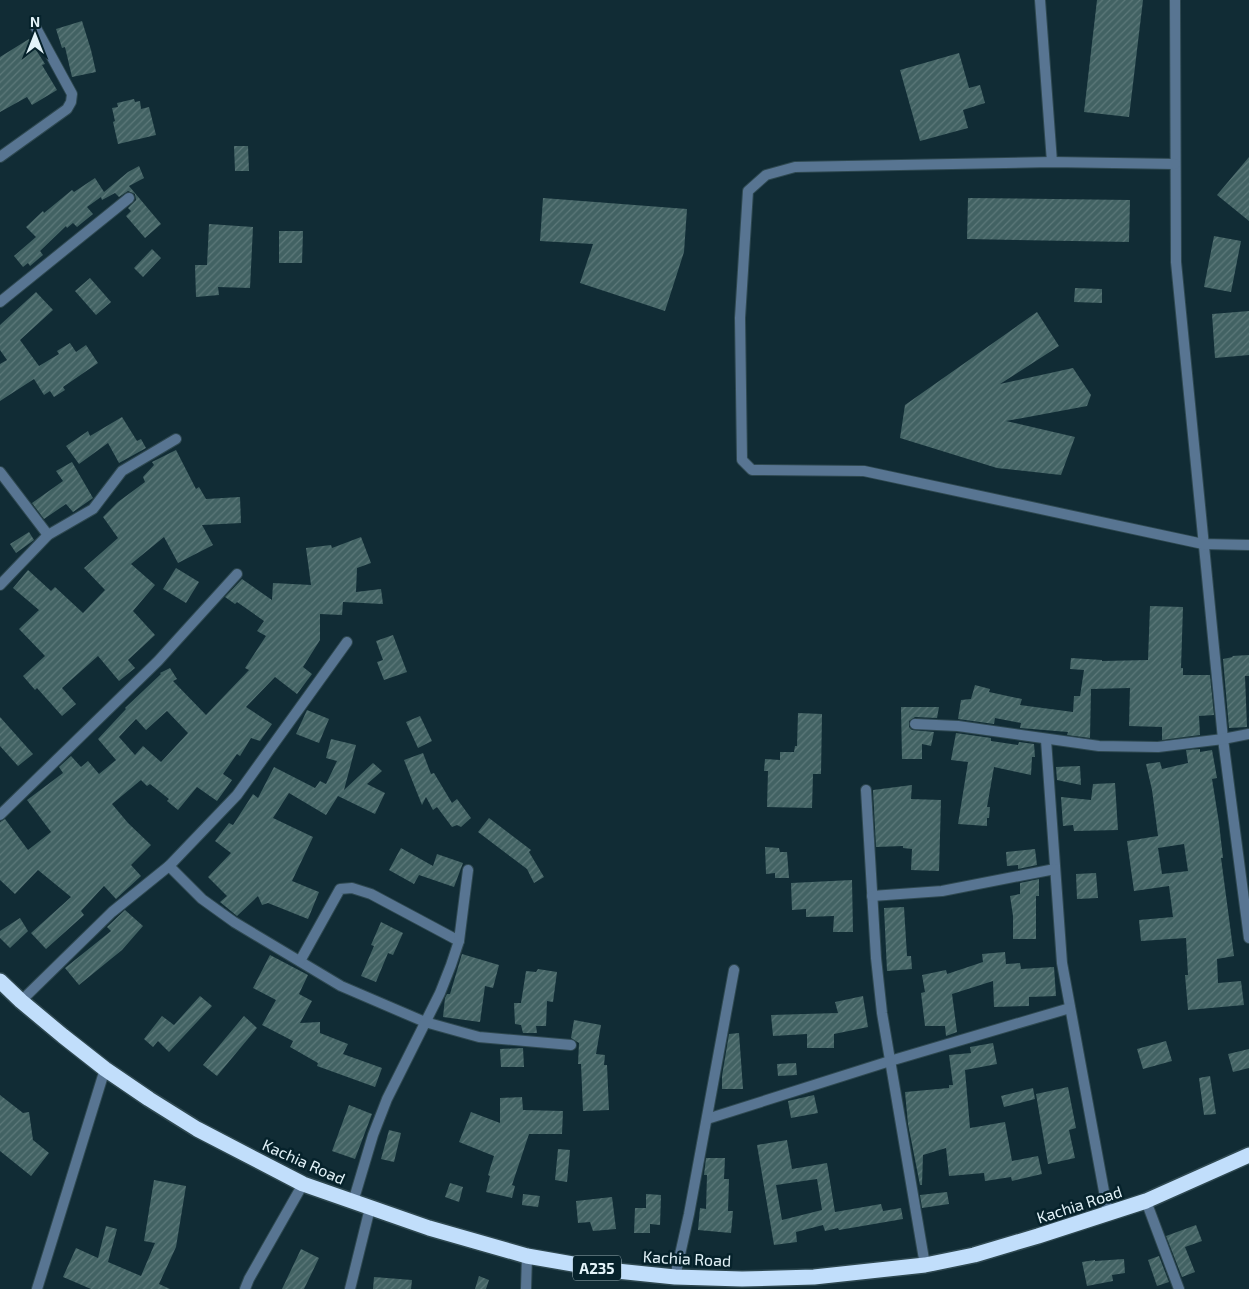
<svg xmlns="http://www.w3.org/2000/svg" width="1249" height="1289" font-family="'Exo 2',sans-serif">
<defs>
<pattern id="building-hatch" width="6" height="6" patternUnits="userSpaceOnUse" patternTransform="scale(1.25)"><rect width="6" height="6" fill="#426263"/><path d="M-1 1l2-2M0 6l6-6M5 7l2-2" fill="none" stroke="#5d797a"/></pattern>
</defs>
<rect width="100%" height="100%" fill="#112c35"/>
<g fill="url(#building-hatch)" fill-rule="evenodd">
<polygon points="1097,0 1143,0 1129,117 1084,112"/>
<polygon points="82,21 91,50 96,72 72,77 65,47 62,48 56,29"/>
<polygon points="29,39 45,64 42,65 57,90 32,105 27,97 0,112 0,57"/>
<polygon points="959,53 969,88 980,85 985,103 963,110 968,128 920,141 900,70"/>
<polygon points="134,99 135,102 140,101 141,109 149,107 156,135 118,144 113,122 115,121 112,108 118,107 117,103"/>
<polygon points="234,146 248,146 249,171 235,171"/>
<polygon points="1249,157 1249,221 1217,195"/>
<polygon points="139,166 144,178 129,186 161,224 145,238 126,216 131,211 128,208 136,200 135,194 128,191 119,197 115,193 102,200 101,197 87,207 93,214 77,227 73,223 67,228 66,226 40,251 43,255 30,266 28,263 23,267 14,256 36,237 26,227 43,211 44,213 72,190 74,192 95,178 104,192 128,172"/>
<polygon points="543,198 687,209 684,252 665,311 580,283 593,244 540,241"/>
<polygon points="968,198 1130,200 1129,242 967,239"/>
<polygon points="209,224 253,227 250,288 218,287 219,295 196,297 195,265 207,265"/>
<polygon points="279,231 303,231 302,263 279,263"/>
<polygon points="1214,236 1241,241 1231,292 1204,287"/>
<polygon points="152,249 161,258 143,277 134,268"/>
<polygon points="90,278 111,302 96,315 75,291"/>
<polygon points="1075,288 1102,289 1102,303 1074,302"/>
<polygon points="36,292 53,310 20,340 39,366 59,354 57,351 70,343 76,352 86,345 98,363 63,387 65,390 54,397 50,391 44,395 34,379 0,401 0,364 7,360 0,350 0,325"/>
<polygon points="1249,311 1249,355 1215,358 1212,314"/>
<polygon points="1037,312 1059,346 1000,384 1073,368 1091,395 1087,406 1006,421 1075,437 1061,475 997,468 900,438 905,405"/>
<polygon points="122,417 137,441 141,439 146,448 119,463 108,443 79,464 66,446 88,431 90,436"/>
<polygon points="176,450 196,489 199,487 206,499 240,497 241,523 202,525 213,545 178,563 164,537 131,564 155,585 133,611 155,635 128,660 135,668 119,681 98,656 62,688 76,704 62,716 37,688 35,690 23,676 45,656 19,629 39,610 13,588 28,570 51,591 55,587 83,613 105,590 84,568 118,538 103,517 118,502 145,482 143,477 154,465 152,462"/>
<polygon points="72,462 93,498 73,512 66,504 44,519 32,503 63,481 56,471"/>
<polygon points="29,532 34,540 16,553 10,544"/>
<path d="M361,537L371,563L357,568L356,592L381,589L383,604L343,602L342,615L320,614V640L303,667L312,674L297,694L275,677L246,707L272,724L260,741L251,738L240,756L237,754L223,774L232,780L217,801L197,787L178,810L167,801L169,799L150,784L147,786L141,780L112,804L128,823L151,845L131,865L141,876L116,899L104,886L81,911L84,915L46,949L31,933L71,897L38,870L15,894L0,880V822L5,819L28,850L51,832L27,800L63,773L59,767L71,756L81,767L88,761L99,774L116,760L98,739L126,709L125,708L161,674L160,673L170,668L177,679L173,681L206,715L249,670L245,668L266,636L257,631L264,621L237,602L235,604L225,597L242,579L272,600L273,583L311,585L306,548L331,545L332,548ZM167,711L188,733L161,762L143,746L135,755L119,737L136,719L146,730Z"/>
<polygon points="176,568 199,582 186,603 163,589"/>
<polygon points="1150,606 1183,607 1181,668 1183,668 1183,675 1210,675 1214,715 1199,716 1200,735 1162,740 1162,727 1129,726 1130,688 1091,689 1090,738 1067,735 1068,732 1020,728 1021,723 995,718 994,724 958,719 961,700 971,699 975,685 990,689 989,692 1022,699 1020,705 1073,712 1074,696 1080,696 1084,670 1070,669 1071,658 1102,660 1102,661 1148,660"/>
<polygon points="393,635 407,672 384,680 377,662 383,660 376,641"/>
<polygon points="1249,655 1249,676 1245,676 1247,727 1229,728 1223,659 1233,657 1232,656"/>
<polygon points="901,707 939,707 937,718 915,717 909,721 909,727 912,730 934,732 931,746 922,744 922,759 902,759"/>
<polygon points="307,710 329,719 319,743 296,734"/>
<polygon points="798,713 822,714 821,774 813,774 812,808 767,807 768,771 764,771 765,759 780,760 780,752 794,752 795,746 797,746"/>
<polygon points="420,716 432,741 418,748 406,722"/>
<polygon points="0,717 33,754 18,766 0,746"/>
<polygon points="956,733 991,738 991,741 1018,745 1019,742 1034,744 1035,757 1032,757 1031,775 994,767 987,807 990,807 989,818 987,818 987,826 958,824 968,762 951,760"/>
<polygon points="331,739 356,745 344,790 373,763 382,771 367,784 385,793 375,814 338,796 326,815 289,793 273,818 313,837 292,881 319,892 308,919 268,903 262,905 258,896 237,916 220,902 227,896 208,877 231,853 215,841 229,823 233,825 253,794 258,798 274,767 315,788 320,781 326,784 337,761 326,758"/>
<path d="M1200,749V752L1212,750L1217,778L1212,779L1219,823L1223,858H1221L1234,956L1217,959L1218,983L1241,981L1244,1005L1188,1010L1185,975H1188L1186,938L1141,941L1139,920L1173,917L1169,886L1134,891L1127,841L1158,836L1152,790L1146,764L1160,762L1162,769L1188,763L1186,750ZM1184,844L1188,871L1162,874L1158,848Z"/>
<polygon points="423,753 431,774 434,773 452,803 457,799 471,818 461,827 457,825 452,827 437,807 433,810 426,797 422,805 404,760"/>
<polygon points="1080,766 1081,785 1057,780 1056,767"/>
<polygon points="1115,783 1118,830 1074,831 1073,825 1063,826 1061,797 1091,800 1093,784"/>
<polygon points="912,785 911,799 941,800 939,871 911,870 912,849 903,848 903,846 876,847 873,790"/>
<polygon points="489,818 531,850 529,852 544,877 534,883 527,869 478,832"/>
<polygon points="765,847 779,848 780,852 787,852 789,878 775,878 775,873 766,874"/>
<polygon points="401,848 433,866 437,854 463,863 454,887 419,875 414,884 389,870"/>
<polygon points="1035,849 1037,865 1018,869 1018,865 1007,866 1006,852"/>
<polygon points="1096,873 1098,898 1077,899 1076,874"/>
<polygon points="1039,879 1039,896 1036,896 1036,939 1013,939 1013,916 1010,896 1020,894 1020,883"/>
<polygon points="852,880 853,932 833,932 834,916 806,917 806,909 792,910 791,883"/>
<polygon points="904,907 907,956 911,956 912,969 887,971 884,908"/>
<polygon points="125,910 143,926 122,950 79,985 65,968 111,931 107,927"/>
<polygon points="20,918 28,931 10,948 0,938 0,931"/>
<polygon points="381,922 403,933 393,955 388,953 376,982 361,976 374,946 371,945"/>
<polygon points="1005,952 1006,964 1020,963 1021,969 1054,967 1056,996 1029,997 1029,1006 994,1007 993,981 952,994 957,1032 946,1036 945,1026 925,1026 921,993 925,992 922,975 946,970 947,974 983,962 982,954"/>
<polygon points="462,954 499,965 493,988 485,986 480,1022 443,1017 445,998 447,994 450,994"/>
<polygon points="270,955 308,975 299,994 312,1001 300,1023 320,1022 320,1033 348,1044 343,1054 382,1068 375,1087 317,1066 318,1063 290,1047 293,1041 262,1025 276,1000 253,988"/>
<polygon points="538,969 557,972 553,1002 547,1001 546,1026 536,1026 537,1033 523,1033 521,1025 515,1024 514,1003 521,1003 526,971 536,972"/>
<polygon points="200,996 212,1006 169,1052 158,1041 153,1047 144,1039 162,1016 174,1025"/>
<polygon points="863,996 868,1027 834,1034 834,1048 807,1048 807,1034 773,1036 771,1015 838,1013 835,1002"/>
<polygon points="244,1016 257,1028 217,1076 203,1065"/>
<polygon points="574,1020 601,1025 596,1054 605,1055 604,1065 607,1065 609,1110 583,1111 581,1064 578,1064 579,1043 571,1038"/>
<polygon points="739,1033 743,1089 722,1089 722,1076 729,1034"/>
<polygon points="1166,1041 1172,1061 1143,1069 1137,1049"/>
<polygon points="993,1043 997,1064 965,1070 970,1128 1005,1122 1012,1161 1038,1156 1042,1174 1012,1181 1011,1177 985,1181 984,1173 949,1176 946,1148 923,1155 922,1185 920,1185 908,1124 905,1092 949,1088 949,1085 953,1085 949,1055 971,1053 970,1047"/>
<polygon points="523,1048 524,1067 501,1067 500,1049"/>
<polygon points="1249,1049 1249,1068 1233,1072 1228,1054"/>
<polygon points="796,1063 797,1075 778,1076 777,1064"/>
<polygon points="1210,1076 1216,1114 1204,1115 1199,1078"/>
<polygon points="1068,1087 1076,1128 1069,1130 1075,1158 1048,1164 1036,1094"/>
<polygon points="1033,1088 1035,1099 1004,1107 1001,1096"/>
<polygon points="0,1095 23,1113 29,1112 33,1140 49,1153 31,1176 0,1151"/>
<polygon points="814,1095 818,1113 791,1118 788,1101"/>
<polygon points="522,1097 523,1110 563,1111 562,1134 529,1134 512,1185 515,1186 512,1198 486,1192 490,1176 488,1175 494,1156 459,1142 471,1112 500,1123 500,1098"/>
<polygon points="349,1105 372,1114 355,1159 332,1151"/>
<polygon points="389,1130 401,1133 394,1162 381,1159"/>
<path d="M787,1140L792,1169L827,1163L835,1212L881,1204L883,1211L901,1208L903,1219L839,1230L838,1228L825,1231L823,1225L796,1232L797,1242L774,1245L757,1145ZM817,1179L822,1210L782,1220L776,1185Z"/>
<polygon points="558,1149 570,1150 567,1182 555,1180"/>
<polygon points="706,1158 725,1158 724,1179 729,1179 728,1211 733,1211 731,1233 698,1230 700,1208 706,1209 707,1175 704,1175"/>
<polygon points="154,1180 186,1186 176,1247 159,1284 170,1289 91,1289 63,1277 76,1248 98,1258 106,1226 117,1229 108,1262 141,1276 155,1243 144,1241"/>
<polygon points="450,1183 463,1187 459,1202 445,1197"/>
<polygon points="947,1192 949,1204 922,1208 920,1195"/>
<polygon points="523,1194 540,1196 538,1207 522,1205"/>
<polygon points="646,1194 661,1195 660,1225 650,1224 650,1233 634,1233 635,1208 646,1208"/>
<polygon points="612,1197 616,1229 593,1231 590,1222 578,1223 576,1201"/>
<polygon points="1196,1225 1202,1241 1185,1247 1195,1272 1182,1277 1166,1236"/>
<polygon points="301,1249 319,1258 304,1289 282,1289"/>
<polygon points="1159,1256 1169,1282 1157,1286 1148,1260"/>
<polygon points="1124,1259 1125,1273 1112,1275 1113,1281 1087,1286 1082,1262 1095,1260 1095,1261"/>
<polygon points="479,1276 489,1280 486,1289 475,1289"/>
<polygon points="374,1277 412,1280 411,1289 373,1289"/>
</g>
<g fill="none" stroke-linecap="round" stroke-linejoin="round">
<g stroke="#2e4850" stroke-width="12">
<g id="street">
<polyline points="1040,0 1052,162"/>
<polyline points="1175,0 1176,262 1223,739 1249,938"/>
<polyline points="0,157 67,109 71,102 72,94 36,28"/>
<polyline points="1175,164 1052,162 795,167 766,175 748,191 740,318 742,460 752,470 864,471 1203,544 1249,545"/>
<polyline points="0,302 129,198"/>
<polyline points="0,472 48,535"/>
<polyline points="0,585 48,535 93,509 122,471 176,439"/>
<polyline points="915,724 958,726 1099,746 1158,747 1223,739 1249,734"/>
<polyline points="1046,740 1062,963 1108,1213"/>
<polyline points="866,790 876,958 882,1013 925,1265"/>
<polyline points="0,815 158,661 237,574"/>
<polyline points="169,866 202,899 234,922 341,986 425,1022 479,1037 571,1045"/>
<polyline points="872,896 942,891 1055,869"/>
<polyline points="300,961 340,889 352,888 371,894 459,941"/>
<polyline points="21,1001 112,912 169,866 237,795 347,642"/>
<polyline points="707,1119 890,1061 1070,1008"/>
<polyline points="1146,1201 1179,1289"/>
<polyline points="353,1202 373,1135 387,1099 440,993 451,965 459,941 468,870"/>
<polyline points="675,1277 689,1214 734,970"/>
<polyline points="37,1289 105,1069"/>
<polyline points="245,1289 249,1279 303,1184"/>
<polyline points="350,1289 370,1208"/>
<polyline points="526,1289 527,1256"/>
</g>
</g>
<g stroke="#2e4850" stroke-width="18">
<polyline id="highway" points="0,981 21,1001 63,1036 105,1069 149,1099 197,1129 303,1184 429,1228 527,1256 607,1270 675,1277 742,1279 814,1277 925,1265 974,1255 1038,1236 1146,1201 1249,1155"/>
</g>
<use href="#street" stroke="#587592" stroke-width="10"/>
<use href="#highway" stroke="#c1defb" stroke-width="15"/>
</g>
<g text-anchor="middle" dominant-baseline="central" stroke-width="5" stroke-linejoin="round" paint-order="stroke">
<rect fill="#06222b" stroke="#a1b4bb" stroke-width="1" x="573" y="1255.5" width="48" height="25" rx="4"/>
<g font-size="15" font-weight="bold" fill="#e3f3f9">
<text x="597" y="1268">A235</text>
</g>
<g font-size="16" fill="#e3f3f9" stroke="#06222b">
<text transform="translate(304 1161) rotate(24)">Kachia Road</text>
<text transform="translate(1079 1204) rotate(-18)">Kachia Road</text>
<text transform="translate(687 1258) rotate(3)">Kachia Road</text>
</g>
</g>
<g transform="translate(35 35)" stroke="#06222b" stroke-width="4" paint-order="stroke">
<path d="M0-4L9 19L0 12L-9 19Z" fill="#e3f3f9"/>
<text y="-8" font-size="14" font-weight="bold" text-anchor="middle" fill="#e3f3f9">N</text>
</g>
</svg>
